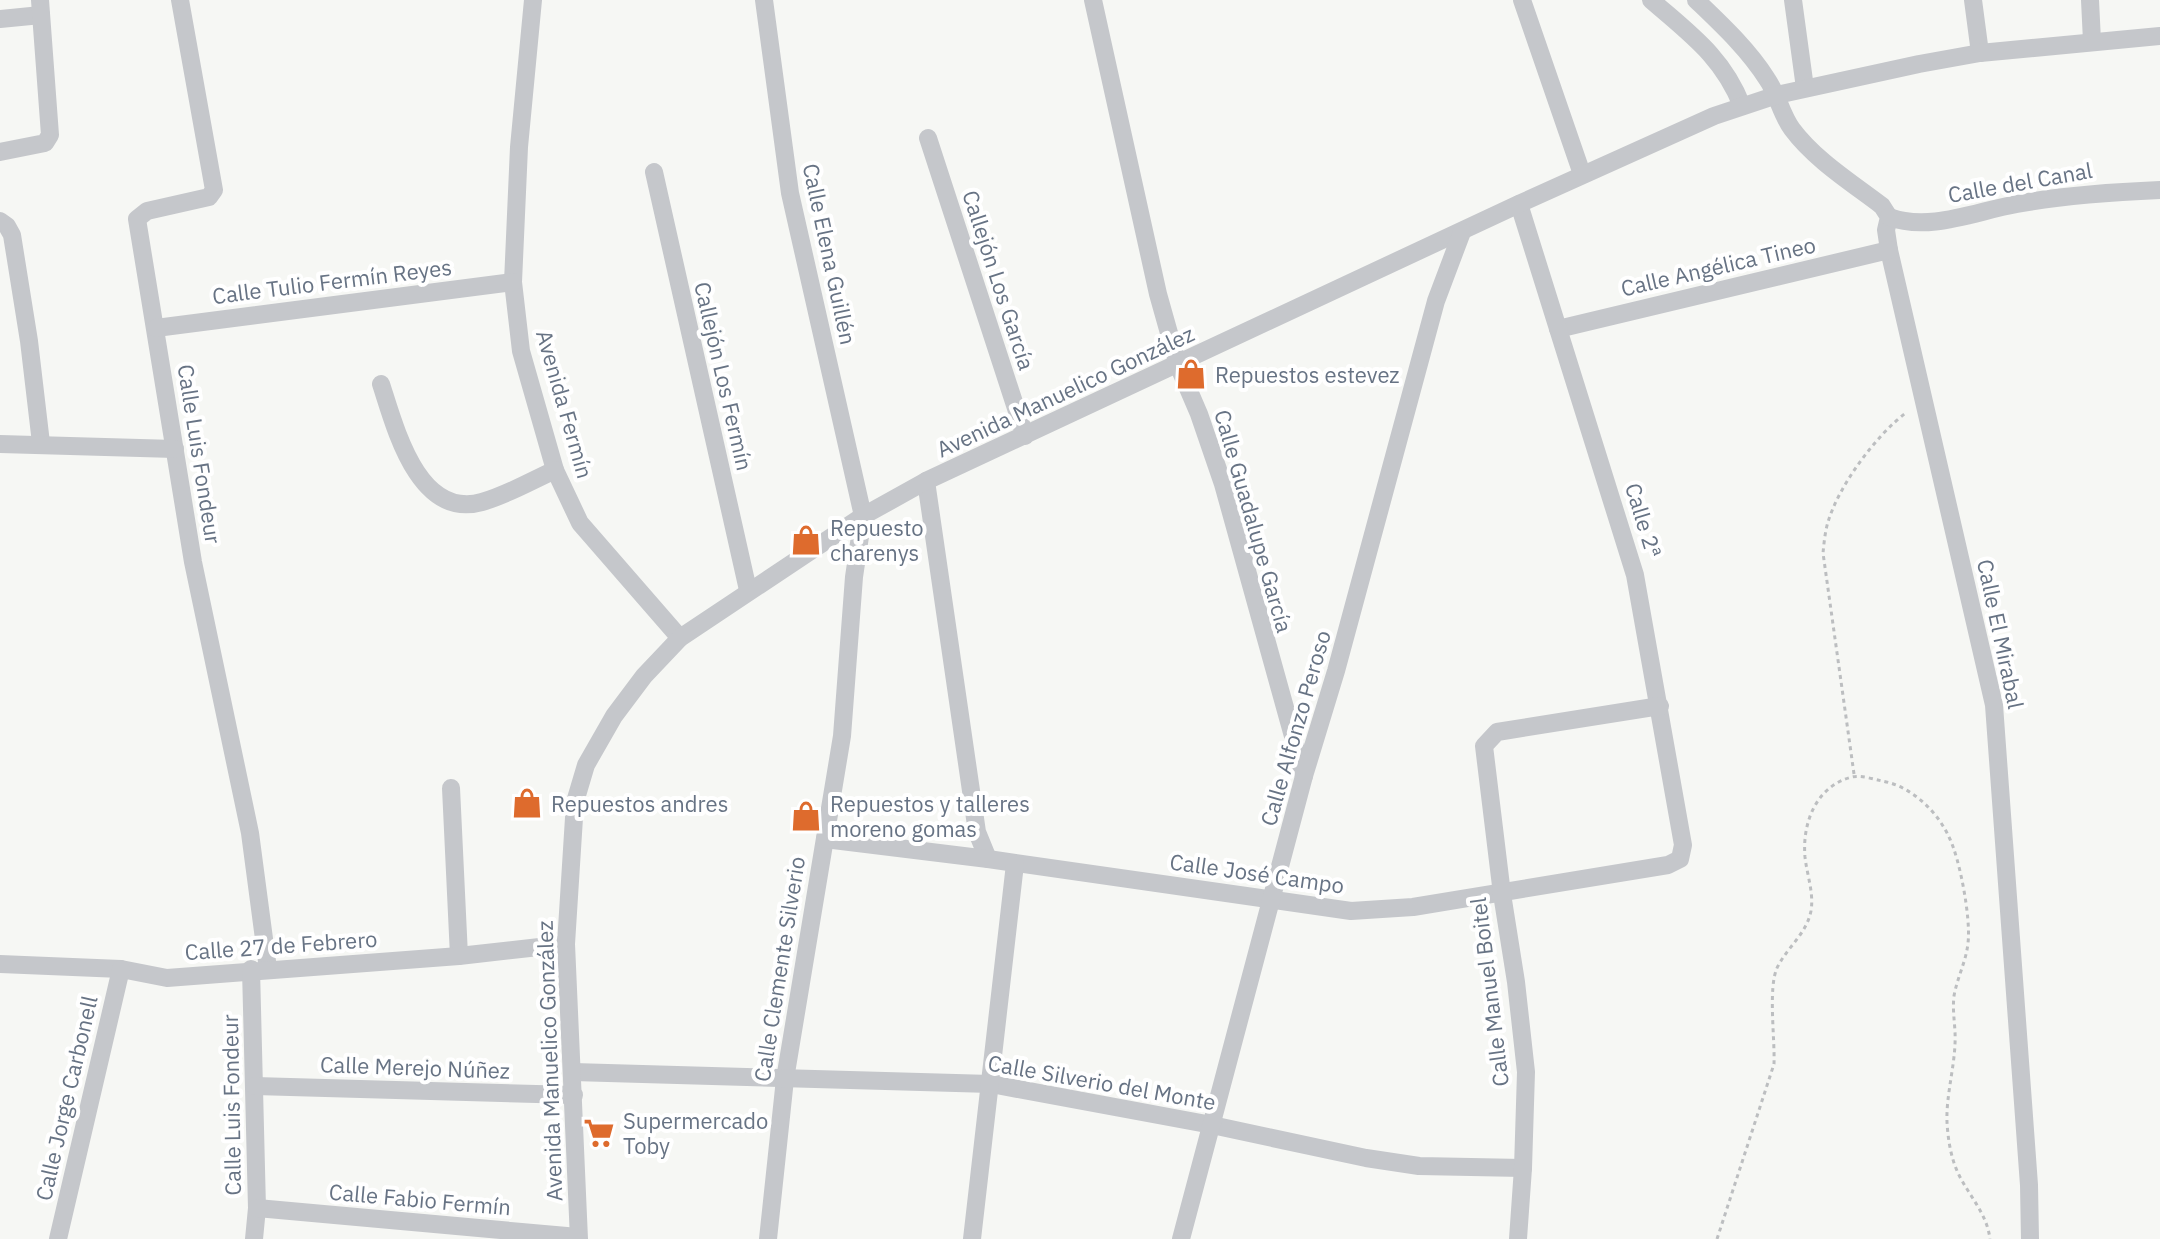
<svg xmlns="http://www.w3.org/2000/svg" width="2160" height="1239" font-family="'IBM Plex Sans',sans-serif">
<rect width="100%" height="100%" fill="#f6f7f4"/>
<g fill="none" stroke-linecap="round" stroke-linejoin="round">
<g stroke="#bcbec0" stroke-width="3" stroke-dasharray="4 4" stroke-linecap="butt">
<path d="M1854,774L1823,553C1824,543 1825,532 1828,522C1839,485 1877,434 1907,412"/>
<path d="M1717,1239L1774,1064C1775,1039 1768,988 1777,968C1787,947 1806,935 1811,911C1814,893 1807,875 1805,857C1802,823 1816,786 1852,777C1861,775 1873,779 1882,781C1911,786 1937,811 1949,837C1960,859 1971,919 1968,943C1966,962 1957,978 1954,996C1952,1013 1956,1027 1955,1044C1954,1069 1946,1097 1947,1122C1948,1140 1951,1159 1959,1175C1970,1197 1987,1214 1990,1239"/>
</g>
<g stroke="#c5c7cb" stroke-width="18">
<polyline points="180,0 214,190 209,197 147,211 137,219 193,562 250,833 268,969"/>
<polyline points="533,0 519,147 513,282 521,351 555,470 580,523 680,638"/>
<polyline points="764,0 790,193 863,516 854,577 842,736 785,1079 768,1239"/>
<polyline points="1093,0 1158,294 1178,365 1199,414 1223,484 1304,776"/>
<polyline points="1522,0 1582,174"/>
<path d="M1651,0C1690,34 1723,57 1742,106"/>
<path d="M1696,0C1721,24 1748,49 1767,79C1778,95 1781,114 1792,129C1815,160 1852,183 1882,206L1889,217L1886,230L1889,250L1994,705L2029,1185L2030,1239"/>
<polyline points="1793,0 1805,88"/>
<polyline points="1973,0 1980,53"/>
<polyline points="2090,0 2092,41"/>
<polyline points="0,19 41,15"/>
<polyline points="928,138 1025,436"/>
<polyline points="0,152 45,143 50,135 40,0"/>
<polyline points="654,172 748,590"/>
<path d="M1889,217C1930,232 1976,211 2017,204C2064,195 2112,192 2160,190"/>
<polyline points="0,221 7,226 12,235 29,341 41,443"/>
<polyline points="156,328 513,282"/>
<polyline points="1558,329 1889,250"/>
<path d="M381,384C395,427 418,520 482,502C507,495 531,481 555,470"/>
<polyline points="0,444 175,449"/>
<polyline points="926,481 977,832 988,859"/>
<polyline points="451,788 459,956"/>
<polyline points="825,839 988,859 1351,911 1413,907 1668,865 1680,859 1683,845 1635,575 1519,204"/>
<polyline points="0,964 121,969 167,978 459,956 566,944"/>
<polyline points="251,969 257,1208 254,1239"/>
<polyline points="573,1072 991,1084 1212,1125 1366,1158 1419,1166 1523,1168"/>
<polyline points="255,1086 574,1095"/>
<polyline points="257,1208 578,1237"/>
<polyline points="58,1239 121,969"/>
<polyline points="579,1239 566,944 575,802 586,765 614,716 644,676 680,638 863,516 926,481 1519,204 1714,116 1777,95 1919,64 1980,53 2160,36"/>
<polyline points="972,1239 1015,864"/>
<polyline points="1181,1239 1304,776 1336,671 1436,301 1462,232"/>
<polyline points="1518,1239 1523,1168 1526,1072 1516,982 1502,894 1484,746 1497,732 1660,706"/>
</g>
</g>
<defs>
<g id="shop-bare" transform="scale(2.4)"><path d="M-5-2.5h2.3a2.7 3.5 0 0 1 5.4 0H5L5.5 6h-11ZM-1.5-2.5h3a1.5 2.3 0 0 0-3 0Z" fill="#de6b2d" stroke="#fff" stroke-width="2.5" paint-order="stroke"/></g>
<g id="supermarket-bare" transform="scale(2.4)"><path d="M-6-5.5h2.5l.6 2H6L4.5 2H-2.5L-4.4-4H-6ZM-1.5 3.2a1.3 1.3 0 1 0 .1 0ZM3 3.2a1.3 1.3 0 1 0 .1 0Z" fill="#de6b2d" stroke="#fff" stroke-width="2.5" paint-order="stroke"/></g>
</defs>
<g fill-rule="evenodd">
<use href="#shop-bare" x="1191" y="374"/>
<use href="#shop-bare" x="806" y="540"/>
<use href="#shop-bare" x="527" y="803"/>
<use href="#shop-bare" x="806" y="816"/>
<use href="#supermarket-bare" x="599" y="1133"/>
</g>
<g text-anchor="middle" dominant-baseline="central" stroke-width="8" stroke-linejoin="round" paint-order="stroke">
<g font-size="22" fill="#677384" stroke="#fff">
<text transform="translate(2020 182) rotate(-10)">Calle del Canal</text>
<text transform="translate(830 254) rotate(78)">Calle Elena Guillén</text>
<text transform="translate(1718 266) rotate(-13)">Calle Angélica Tineo</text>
<text transform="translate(999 280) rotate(72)">Callejón Los García</text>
<text transform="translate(332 281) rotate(-7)">Calle Tulio Fermín Reyes</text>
<text transform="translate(724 376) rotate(77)">Callejón Los Fermín</text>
<text transform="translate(1065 391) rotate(-25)">Avenida Manuelico González</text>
<text transform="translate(565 404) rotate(74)">Avenida Fermín</text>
<text transform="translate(200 454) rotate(81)">Calle Luis Fondeur</text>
<text transform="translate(1644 520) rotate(73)">Calle 2ª</text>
<text transform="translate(1254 521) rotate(74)">Calle Guadalupe García</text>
<text transform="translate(2001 634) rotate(78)">Calle El Mirabal</text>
<text transform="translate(1295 728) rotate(-74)">Calle Alfonzo Peroso</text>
<text transform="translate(1257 873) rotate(8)">Calle José Campo</text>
<text transform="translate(281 945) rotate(-4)">Calle 27 de Febrero</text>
<text transform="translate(779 969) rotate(-81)">Calle Clemente Silverio</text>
<text transform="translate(1489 992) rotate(-97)">Calle Manuel Boitel</text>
<text transform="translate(549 1061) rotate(-92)">Avenida Manuelico González</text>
<text transform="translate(415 1067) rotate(2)">Calle Merejo Núñez</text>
<text transform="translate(1102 1082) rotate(10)">Calle Silverio del Monte</text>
<text transform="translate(66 1098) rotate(-77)">Calle Jorge Carbonell</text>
<text transform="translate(231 1105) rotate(-91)">Calle Luis Fondeur</text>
<text transform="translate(420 1199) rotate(5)">Calle Fabio Fermín</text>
</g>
<g font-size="22" fill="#677384" stroke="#fff" text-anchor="start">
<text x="1215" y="374">Repuestos estevez</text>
<text x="830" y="527">Repuesto<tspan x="830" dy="25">charenys</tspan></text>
<text x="551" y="803">Repuestos andres</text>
<text x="830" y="803">Repuestos y talleres<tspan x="830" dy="25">moreno gomas</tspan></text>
<text x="623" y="1120">Supermercado<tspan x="623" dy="25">Toby</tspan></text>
</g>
</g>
</svg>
